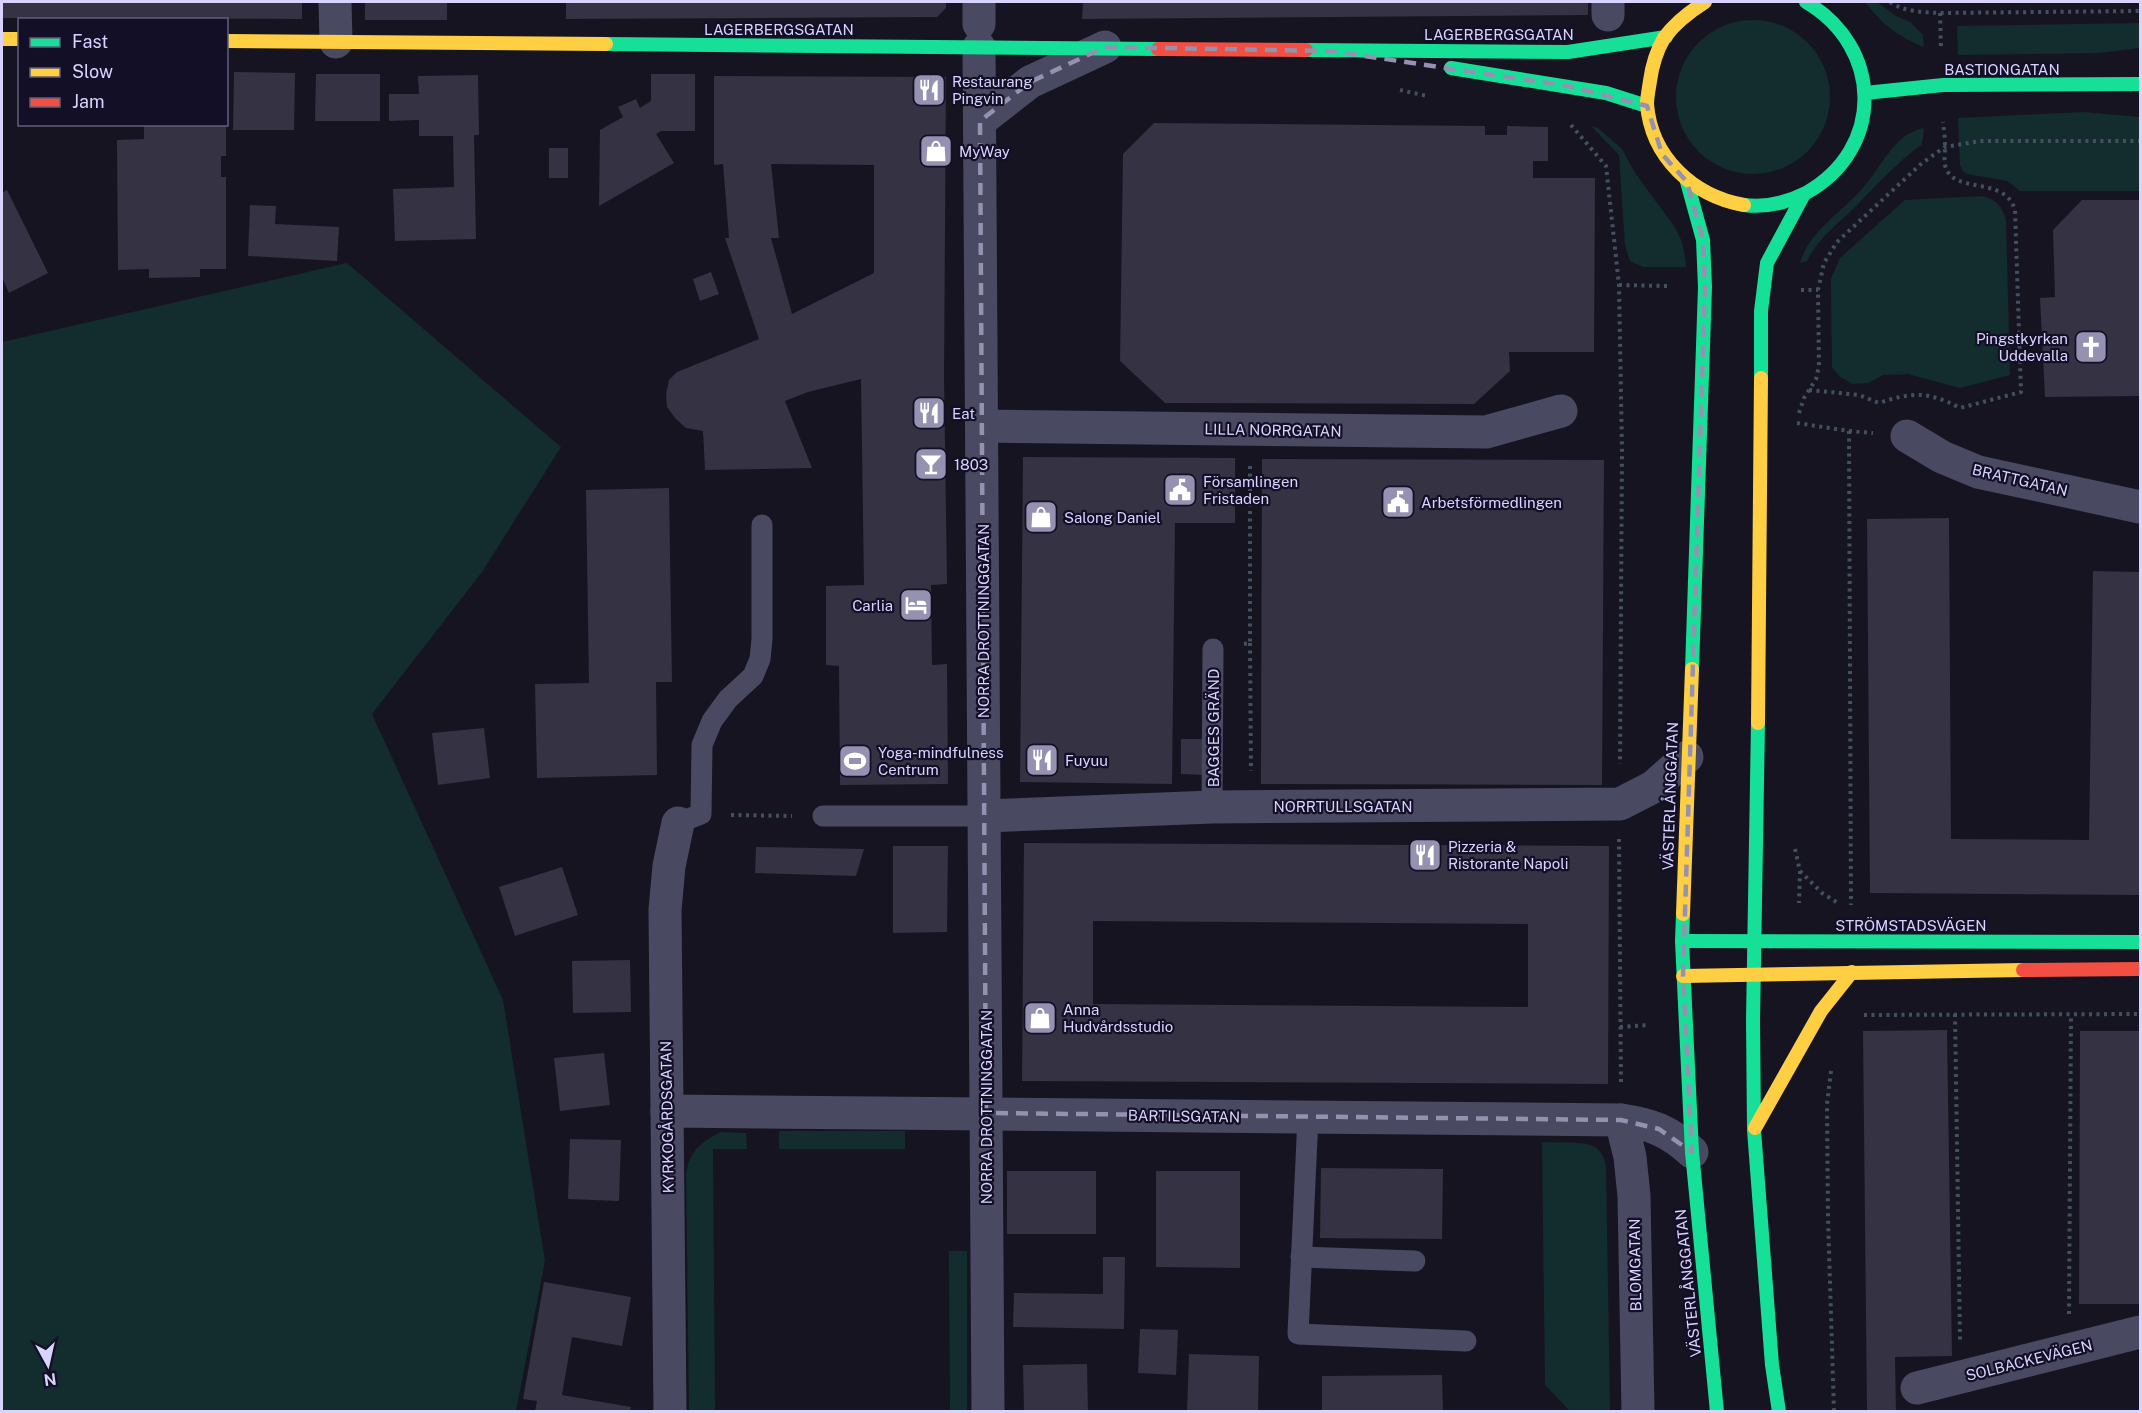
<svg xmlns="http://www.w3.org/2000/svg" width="2142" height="1413" font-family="'Public Sans',sans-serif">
<rect width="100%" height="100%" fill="#161421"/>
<g fill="#132c2d">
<path d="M1865,2H1877L1896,16L1910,22L1923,35L1924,47C1897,36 1883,25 1865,2Z"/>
<circle cx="1753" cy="97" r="77"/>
<polygon points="2140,23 2140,48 2099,53 1958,55 1957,26"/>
<polygon points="2083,112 2140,117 2140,191 2020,191 2007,181 1967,174 1962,170 1960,165 1958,118"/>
<polygon points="1591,126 1598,128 1622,149 1635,173 1674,226 1682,242 1685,257 1686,267 1643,267 1630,261 1625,246 1619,155"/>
<path d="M1924,128L1922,144C1898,162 1878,183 1857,205C1839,223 1818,238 1807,261L1800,263C1809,231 1841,213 1862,189C1875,174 1885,155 1899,141C1907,134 1914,130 1924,128Z"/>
<path d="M1981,196C1996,199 2002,206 2006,220L2010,375L1960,388L1908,374L1883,375L1868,383L1853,384L1840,377L1832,367L1831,289V279L1840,258L1905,200Z"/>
<polygon points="347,263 561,447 482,572 372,714 503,1000 545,1261 516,1411 2,1411 2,342"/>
<rect x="779" y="1131" width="126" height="18"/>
<path d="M720,1132L746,1133L747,1149H713L715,1411H689L686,1173C691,1149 700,1144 720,1132Z"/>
<path d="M1542,1142C1555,1143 1587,1140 1596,1148C1602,1152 1604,1159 1606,1165L1610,1411H1570L1545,1385Z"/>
<polygon points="949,1251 967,1251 967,1411 950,1411"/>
</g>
<g fill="#343243" fill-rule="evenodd">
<polygon points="2,2 302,2 302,19 2,18"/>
<rect x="365" y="2" width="82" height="18"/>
<polygon points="566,2 946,2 946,8 937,17 566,19"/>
<polygon points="1083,2 1588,2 1588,15 1082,19"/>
<polygon points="234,72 295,73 294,130 233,130"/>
<polygon points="316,74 380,74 380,121 315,121"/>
<polygon points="651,74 695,74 695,131 661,131 656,134 674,163 599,206 600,130 623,117 618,107 636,99 640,108 651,101"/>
<polygon points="478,75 479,135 474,135 476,239 395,241 393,189 454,187 453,136 419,136 419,120 389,121 389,94 419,94 418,76"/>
<path d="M714,76L946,77L944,377L947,584L931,585L932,665L947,664L948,784L840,785L839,666L826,665V586L864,585L861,379L808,392L785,401L812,468L705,470L703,431L686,428L676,419L667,407L666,394L669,380L677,372L759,339L725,238H729L723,164L714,165ZM771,164L874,165V273L792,314L771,238H779Z"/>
<polygon points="1154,123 1485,126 1485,135 1507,135 1507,126 1548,127 1548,161 1533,161 1533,178 1595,178 1594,352 1509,352 1510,371 1474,404 1165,403 1120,361 1123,154"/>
<polygon points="144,124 226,124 226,156 221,156 221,177 226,177 226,269 200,269 200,277 149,278 149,269 118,270 117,140 144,139"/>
<rect x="549" y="148" width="19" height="30"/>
<polygon points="7,190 48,273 9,293 2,277 2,193"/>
<polygon points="2082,200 2140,200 2140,396 2045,397 2040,298 2055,297 2053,230"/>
<polygon points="250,205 276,206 275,224 339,227 337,261 248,256"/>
<polygon points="711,272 719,294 700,301 693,279"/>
<polygon points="1023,457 1235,458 1235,523 1175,523 1172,784 1020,782"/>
<polygon points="1262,459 1604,460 1602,785 1261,784"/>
<polygon points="669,488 672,682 656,682 657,775 537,778 535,684 589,683 586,490"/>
<polygon points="1949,518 1951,839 2089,840 2093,571 2140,572 2140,895 1870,893 1867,519"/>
<polygon points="484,728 490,778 438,785 432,733"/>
<polygon points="1181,739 1204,739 1204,775 1181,774"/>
<path d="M1024,843L1609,846L1608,1084L1022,1081ZM1093,921L1528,924V1007L1093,1004Z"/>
<polygon points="893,846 948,846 947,932 893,933"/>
<polygon points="756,847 864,849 856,876 755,873"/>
<polygon points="562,867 578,915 515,936 499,887"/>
<polygon points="630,960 631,1012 573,1013 572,961"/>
<polygon points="1947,1030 1952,1356 1895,1357 1896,1412 1867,1412 1863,1031"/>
<polygon points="2080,1031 2140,1031 2140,1304 2079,1304"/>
<polygon points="604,1053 610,1105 560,1111 554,1058"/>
<polygon points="570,1139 621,1140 619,1201 568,1199"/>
<polygon points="1321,1168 1443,1169 1442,1239 1320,1238"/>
<rect x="1007" y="1171" width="89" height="63"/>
<polygon points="1156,1171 1240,1171 1240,1268 1156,1267"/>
<polygon points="1103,1257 1125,1257 1124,1329 1013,1327 1014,1293 1103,1294"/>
<polygon points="544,1282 631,1297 622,1346 572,1337 562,1395 631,1407 630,1412 535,1412 537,1401 523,1399"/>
<polygon points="1140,1329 1178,1330 1176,1375 1138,1373"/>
<polygon points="1189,1354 1259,1356 1258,1412 1187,1412"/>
<polygon points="1087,1364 1088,1412 1024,1412 1023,1365"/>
<polygon points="1442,1375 1443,1412 1322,1412 1322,1376"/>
</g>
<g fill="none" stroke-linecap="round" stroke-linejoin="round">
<g stroke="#44505f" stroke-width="4" stroke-dasharray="3 4.5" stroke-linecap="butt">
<path d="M1890,2C1904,12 1923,12 1940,13L2140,11"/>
<polyline points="1940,13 1941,49"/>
<polyline points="1400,90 1427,96"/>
<polyline points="1571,125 1606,166 1619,285 1622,450 1620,764"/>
<polyline points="1619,285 1667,286"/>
<polyline points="1801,290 1818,290"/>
<path d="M1809,390L1859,395L1879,403C1912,392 1928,391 1960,408L2021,392L2015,210C2004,174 1952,196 1945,165C1944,159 1945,152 1945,146C1945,138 1944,130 1943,122"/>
<polyline points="1799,413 1804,398 1816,379 1819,366 1818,290 1824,263 1837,242 1922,163 1945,147 1980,141 2140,141"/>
<polyline points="1797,423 1849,431 1851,905"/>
<polyline points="1849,431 1873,433"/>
<polyline points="1250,643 1251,771"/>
<polyline points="1244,644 1250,643 1250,465"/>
<polyline points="731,815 792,816"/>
<polyline points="1619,839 1621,1084"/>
<polyline points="1795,849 1800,871 1799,903"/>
<polyline points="1800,871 1822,893 1838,903"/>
<polyline points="1955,1014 1960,1340"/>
<polyline points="1864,1015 2140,1014"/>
<polyline points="1620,1027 1650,1025"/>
<polyline points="1831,1071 1827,1104 1828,1217 1834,1412"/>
<polyline points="2069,1314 2071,1015"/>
</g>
<g stroke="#4a4962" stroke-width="21">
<polyline points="1212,807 1213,649"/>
<polyline points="823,816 984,816"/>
<polyline points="678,823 701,814 702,745 712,721 728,699 753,676 760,659 762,639 762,525"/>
<polyline points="1308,1117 1298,1334 1466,1341"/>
<polyline points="1301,1257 1415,1261"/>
</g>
<g stroke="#4a4962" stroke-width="33">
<polyline points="335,2 336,42"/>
<polyline points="979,2 979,24"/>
<polyline points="1608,15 1608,2"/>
<polyline points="979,47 988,1412"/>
<polyline points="980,121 1030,82 1105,47"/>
<polyline points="982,426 1486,432 1561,411"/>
<polyline points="1907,436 1942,457 1978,472 2140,507"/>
<polyline points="984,816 1212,807 1620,804 1653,787 1687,757"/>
<path d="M667,1111L1621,1120C1651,1124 1669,1131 1692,1152"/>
<polyline points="1621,1120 1630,1157 1634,1196 1638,1412"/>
<polyline points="1917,1388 2140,1332"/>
<polyline points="670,1412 665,910 669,866 678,823"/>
</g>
<g stroke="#16e098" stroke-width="14">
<polyline points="606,44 1158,49"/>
<polyline points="1306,50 1568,52 1666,37"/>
<polyline points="1451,68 1606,93 1647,106"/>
<polyline points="1865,93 1943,85 2140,84"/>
<polyline points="1687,182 1703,240 1705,287 1692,669"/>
<path d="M1744,205C1766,208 1786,203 1806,193C1885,149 1883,47 1806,2"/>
<polyline points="1761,378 1761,311 1767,263 1803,196"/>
<polyline points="1758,723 1753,1020 1754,1130 1772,1365 1779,1412"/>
<polyline points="1683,914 1682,941 1692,1152 1717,1412"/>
<polyline points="1682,941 2140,942"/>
</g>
<g stroke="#ffcf43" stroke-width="14">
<path d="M1705,2C1689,12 1675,23 1664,38C1656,52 1652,66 1650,81C1649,88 1647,97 1647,104C1651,157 1693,196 1744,205"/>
<polyline points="2,39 20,39"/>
<polyline points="226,41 606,44"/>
<polyline points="1758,723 1761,378"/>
<polyline points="1683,914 1692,669"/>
<polyline points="1683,976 2023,970"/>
<polyline points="1755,1128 1821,1011 1852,972"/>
</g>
<g stroke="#f24e42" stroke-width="14">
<polyline points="1158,49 1306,50"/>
<polyline points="2023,970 2140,969"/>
</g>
</g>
<path fill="none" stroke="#9591b1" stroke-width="4.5" stroke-dasharray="12 8" stroke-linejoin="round" d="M1105,47L1331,51L1568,86L1647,106L1662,154L1687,182L1703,240L1705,287L1683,976L1692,1152L1659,1129L1621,1120L986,1113L980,121L1030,82Z"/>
<defs>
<g id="restaurant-square" transform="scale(1.725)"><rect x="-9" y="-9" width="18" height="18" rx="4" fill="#9591b1" stroke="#130f26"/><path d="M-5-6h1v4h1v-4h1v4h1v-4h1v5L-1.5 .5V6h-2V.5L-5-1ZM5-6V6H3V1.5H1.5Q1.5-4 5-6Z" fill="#fff"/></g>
<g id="shop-square" transform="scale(1.725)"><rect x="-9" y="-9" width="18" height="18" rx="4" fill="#9591b1" stroke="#130f26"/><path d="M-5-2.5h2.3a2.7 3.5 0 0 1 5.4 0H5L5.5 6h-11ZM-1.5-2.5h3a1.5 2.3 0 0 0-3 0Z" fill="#fff"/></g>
<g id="church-square" transform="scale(1.725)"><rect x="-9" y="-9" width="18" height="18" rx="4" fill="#9591b1" stroke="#130f26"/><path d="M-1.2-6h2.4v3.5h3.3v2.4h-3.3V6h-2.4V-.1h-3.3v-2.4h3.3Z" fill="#fff"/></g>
<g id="bar-square" transform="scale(1.725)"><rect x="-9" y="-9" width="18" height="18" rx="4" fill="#9591b1" stroke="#130f26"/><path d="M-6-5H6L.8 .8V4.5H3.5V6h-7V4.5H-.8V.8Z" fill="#fff"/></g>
<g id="civic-square" transform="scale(1.725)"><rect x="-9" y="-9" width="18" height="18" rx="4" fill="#9591b1" stroke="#130f26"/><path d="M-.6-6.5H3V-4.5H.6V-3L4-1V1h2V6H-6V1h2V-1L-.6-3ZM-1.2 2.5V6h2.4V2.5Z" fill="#fff"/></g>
<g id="hotel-square" transform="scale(1.725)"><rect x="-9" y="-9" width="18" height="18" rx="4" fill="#9591b1" stroke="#130f26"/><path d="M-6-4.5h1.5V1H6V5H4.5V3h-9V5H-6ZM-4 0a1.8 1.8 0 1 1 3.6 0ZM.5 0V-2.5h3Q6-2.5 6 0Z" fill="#fff"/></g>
<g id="stadium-square" transform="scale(1.725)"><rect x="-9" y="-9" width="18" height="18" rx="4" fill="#9591b1" stroke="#130f26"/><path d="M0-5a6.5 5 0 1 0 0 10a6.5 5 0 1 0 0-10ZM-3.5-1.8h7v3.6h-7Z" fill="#fff"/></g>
</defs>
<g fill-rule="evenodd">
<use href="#restaurant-square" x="929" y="90"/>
<use href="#shop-square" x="936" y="151"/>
<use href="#church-square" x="2091" y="347"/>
<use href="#restaurant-square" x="929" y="413"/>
<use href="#bar-square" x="931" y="464"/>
<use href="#civic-square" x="1180" y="490"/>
<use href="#civic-square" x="1398" y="502"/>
<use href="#shop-square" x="1041" y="517"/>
<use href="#hotel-square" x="916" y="605"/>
<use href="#restaurant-square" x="1042" y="760"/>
<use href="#stadium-square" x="855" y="761"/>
<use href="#restaurant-square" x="1425" y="855"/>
<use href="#shop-square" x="1040" y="1018"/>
</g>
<g text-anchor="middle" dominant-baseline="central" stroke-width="4.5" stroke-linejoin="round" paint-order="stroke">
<g font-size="15" fill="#d9d4ff" stroke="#130f26">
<text x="779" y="29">LAGERBERGSGATAN</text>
<text x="1499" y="34">LAGERBERGSGATAN</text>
<text x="2002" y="69">BASTIONGATAN</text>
<text transform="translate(1273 430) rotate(1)">LILLA NORRGATAN</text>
<text transform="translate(2020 480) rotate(13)">BRATTGATAN</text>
<text transform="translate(983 621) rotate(-90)">NORRA DROTTNINGGATAN</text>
<text transform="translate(1213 728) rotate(-90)">BAGGES GRÄND</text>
<text transform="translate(1670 796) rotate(-88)">VÄSTERLÅNGGATAN</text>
<text x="1343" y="806">NORRTULLSGATAN</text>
<text x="1911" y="925">STRÖMSTADSVÄGEN</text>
<text transform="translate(986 1107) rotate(-90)">NORRA DROTTNINGGATAN</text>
<text transform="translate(1184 1116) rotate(1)">BARTILSGATAN</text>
<text transform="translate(667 1117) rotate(-91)">KYRKOGÅRDSGATAN</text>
<text transform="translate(1635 1265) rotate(-91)">BLOMGATAN</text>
<text transform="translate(1688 1283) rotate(-96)">VÄSTERLÅNGGATAN</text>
<text transform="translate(2029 1360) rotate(-14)">SOLBACKEVÄGEN</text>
</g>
<g font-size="15" fill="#d9d4ff" stroke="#130f26" text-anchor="start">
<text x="952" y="81">Restaurang<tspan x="952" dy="17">Pingvin</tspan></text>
<text x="959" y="151">MyWay</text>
<text x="2068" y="338" text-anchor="end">Pingstkyrkan<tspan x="2068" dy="17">Uddevalla</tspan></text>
<text x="952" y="413">Eat</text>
<text x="954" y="464">1803</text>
<text x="1203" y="481">Församlingen<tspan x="1203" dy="17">Fristaden</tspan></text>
<text x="1421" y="502">Arbetsförmedlingen</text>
<text x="1064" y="517">Salong Daniel</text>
<text x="893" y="605" text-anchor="end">Carlia</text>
<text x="878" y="752">Yoga-mindfulness<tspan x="878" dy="17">Centrum</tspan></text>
<text x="1065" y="760">Fuyuu</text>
<text x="1448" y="846">Pizzeria &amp;<tspan x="1448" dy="17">Ristorante Napoli</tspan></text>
<text x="1063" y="1009">Anna<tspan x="1063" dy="17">Hudvårdsstudio</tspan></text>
</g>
</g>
<rect width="2142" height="1413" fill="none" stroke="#d9d4ff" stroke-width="6"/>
<rect x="18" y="18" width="210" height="108" fill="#130f26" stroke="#625e7d" stroke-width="1.5"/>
<rect x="30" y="38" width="30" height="9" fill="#16e098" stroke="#625e7d" stroke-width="1.5"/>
<text x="72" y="48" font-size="18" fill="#d9d4ff">Fast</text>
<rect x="30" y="68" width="30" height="9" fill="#ffcf43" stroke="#625e7d" stroke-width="1.5"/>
<text x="72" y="78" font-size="18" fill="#d9d4ff">Slow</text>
<rect x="30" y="98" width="30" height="9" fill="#f24e42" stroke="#625e7d" stroke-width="1.5"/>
<text x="72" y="108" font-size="18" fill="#d9d4ff">Jam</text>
<g transform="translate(48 1365) rotate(172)" stroke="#130f26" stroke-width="4.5" paint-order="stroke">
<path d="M0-4.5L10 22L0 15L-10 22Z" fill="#d9d4ff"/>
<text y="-9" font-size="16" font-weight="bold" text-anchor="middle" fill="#d9d4ff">N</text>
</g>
</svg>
